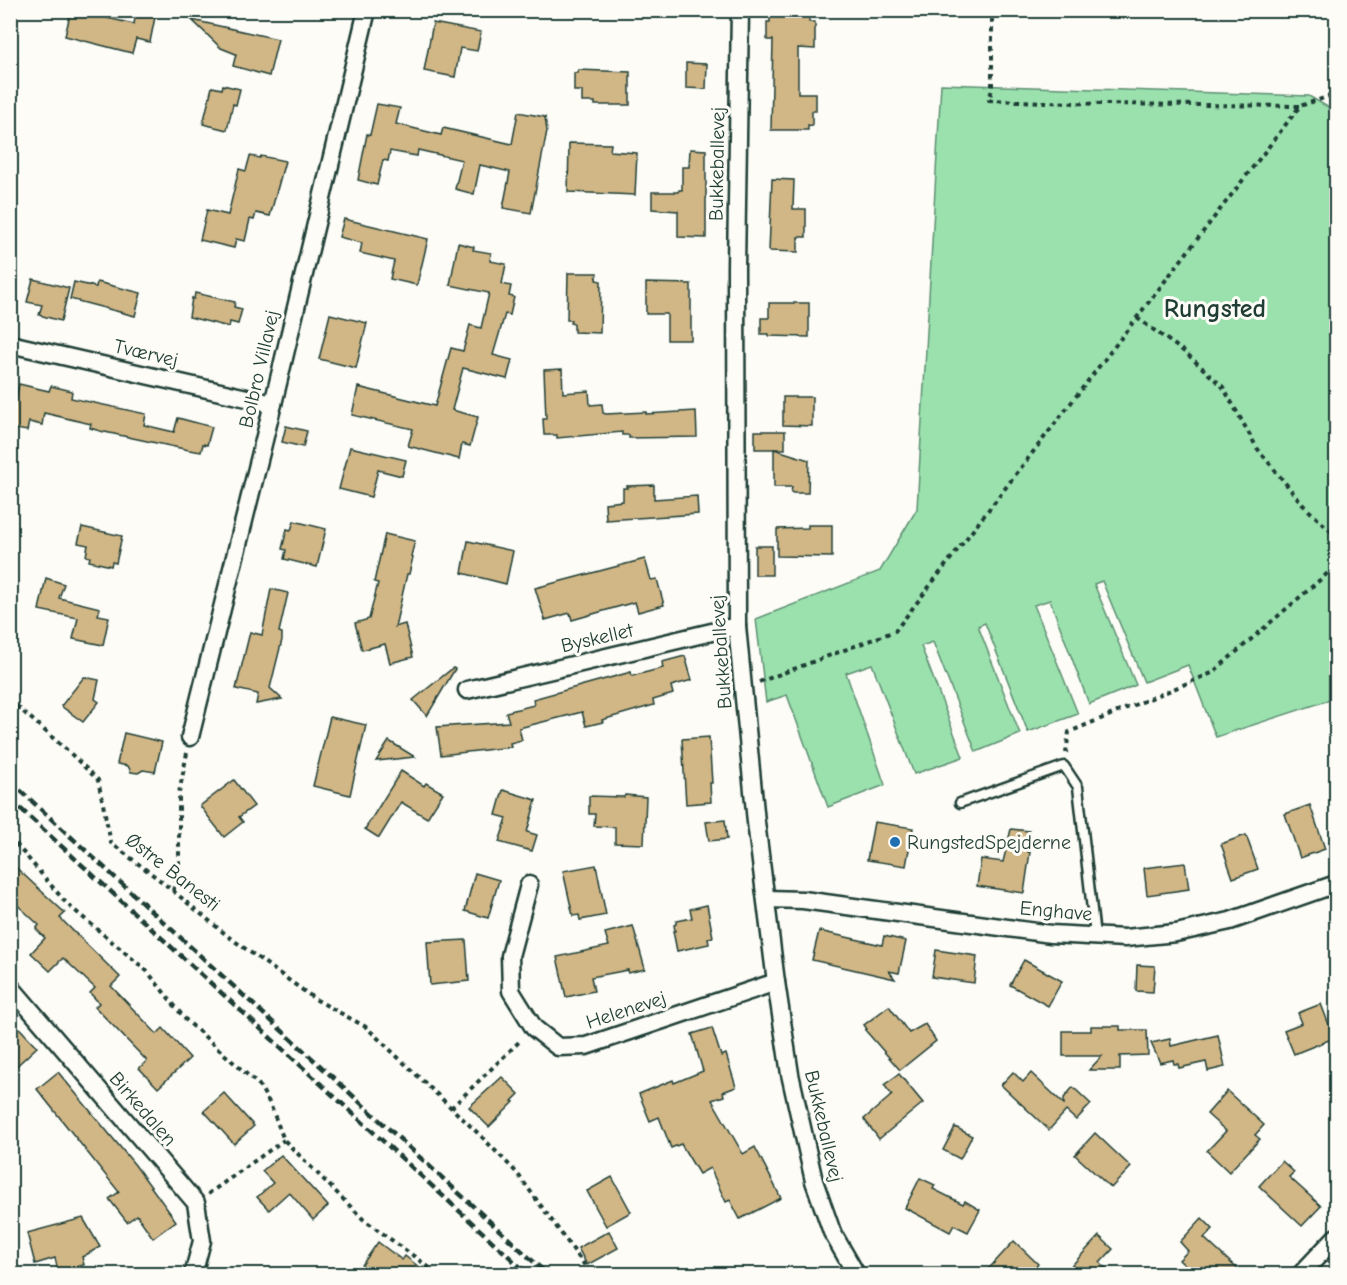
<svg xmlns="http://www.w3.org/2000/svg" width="1347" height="1285" font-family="'Comic Neue',sans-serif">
<rect width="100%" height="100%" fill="#fdfcf7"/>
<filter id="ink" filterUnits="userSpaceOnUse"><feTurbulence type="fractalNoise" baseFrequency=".0167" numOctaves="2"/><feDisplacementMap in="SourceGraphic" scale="12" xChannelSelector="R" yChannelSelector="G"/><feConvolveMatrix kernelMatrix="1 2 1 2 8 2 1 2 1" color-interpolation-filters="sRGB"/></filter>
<g filter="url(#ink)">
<polygon fill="#9be1ae" stroke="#5d8f71" stroke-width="1.5" points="941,84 1309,96 1336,112 1336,698 1216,737 1188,665 1144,682 1102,581 1094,584 1136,685 1089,704 1050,600 1034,605 1078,714 1028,732 985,623 978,626 1020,734 976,752 933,642 921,646 963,757 914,774 872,664 846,673 885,785 828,807 787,695 766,702 756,619 880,571 917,509"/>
<g fill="#d1b686" stroke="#1f3d34" stroke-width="1.5">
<polygon points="71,10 99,10 98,16 134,24 136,13 155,17 150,42 136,39 132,53 65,36"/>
<polygon points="770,10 809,10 809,22 815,22 815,49 798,48 798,93 816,93 816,111 812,111 812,126 808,125 808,130 771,130 773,40 767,40 767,22 770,22"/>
<polygon points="192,20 278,39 269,76 233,66 236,54 221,48"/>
<polygon points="433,23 481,32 477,51 460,48 455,77 424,71"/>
<polygon points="686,63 707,64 706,89 686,88"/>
<polygon points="578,70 630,72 630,105 595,105 595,102 582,102 582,91 574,91 574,73 578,73"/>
<polygon points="223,85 240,89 236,105 233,104 227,130 203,124 212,87 222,89"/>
<polygon points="377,104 400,108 396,124 441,135 443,128 512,144 518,112 545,117 547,131 531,213 503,208 510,172 480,165 474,194 455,189 462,160 418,150 417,156 390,151 388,161 383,160 377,185 358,180 367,134 370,135"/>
<polygon points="569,143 611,144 610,151 637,153 635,195 568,192"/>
<polygon points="690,149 706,150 706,238 678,237 678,211 652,209 652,192 678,192 679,190 682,190 682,167 689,167"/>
<polygon points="250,156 260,158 261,156 285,161 270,216 256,213 254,220 250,219 245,241 236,239 234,248 200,240 207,210 228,215 239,169 246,171"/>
<polygon points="772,179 794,180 793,209 806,209 806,237 798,237 798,252 769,251"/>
<polygon points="344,219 428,239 417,285 390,279 394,261 360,253 362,243 339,237"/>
<polygon points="458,243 474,247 473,250 491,253 490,261 506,264 502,284 511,286 509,296 514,297 510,315 505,314 493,355 512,360 507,379 463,368 452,410 478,417 470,446 462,444 459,459 408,446 413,429 352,415 358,387 435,406 451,348 463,351 470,325 481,328 489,293 450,285"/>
<polygon points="568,273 597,273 596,280 601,281 600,333 574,332 574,324 570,323 571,320 567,320"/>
<polygon points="33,279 69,288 61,321 39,315 42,305 27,302"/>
<polygon points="74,282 96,287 97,282 141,293 135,316 70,299"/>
<polygon points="646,283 691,284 691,340 667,340 667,314 646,314"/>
<polygon points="195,293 235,302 234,307 242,309 238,324 230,322 229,327 189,317 192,298 194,299"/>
<polygon points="769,303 809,303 809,337 769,336 769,334 761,334 761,318 769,318"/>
<polygon points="330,314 367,323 356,368 319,359"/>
<polygon points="562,369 563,393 589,391 590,405 602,404 603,413 606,414 646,412 646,414 696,411 697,437 629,438 629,435 622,435 622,432 557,438 557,435 544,435 543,419 546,419 544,370"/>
<polygon points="19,384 49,391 51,386 72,391 71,398 146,414 144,425 174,432 178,418 212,427 207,445 203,444 201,452 189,450 100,431 90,428 91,424 44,413 42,425 29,422 27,431 10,428"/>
<polygon points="783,397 812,397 812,426 783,425"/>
<polygon points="286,426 307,431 303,447 282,442"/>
<rect x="755" y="431" width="30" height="18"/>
<polygon points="350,447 406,460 402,476 378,470 371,497 339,489"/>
<polygon points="774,449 809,460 808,493 791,493 792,487 774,487"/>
<polygon points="654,485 654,499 697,496 698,514 606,520 605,503 623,501 623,488 628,488 627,486"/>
<polygon points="294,521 326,529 317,567 284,559 286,550 282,549 287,529 291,530"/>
<polygon points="808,525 832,525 832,557 777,556 777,529 808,528"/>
<polygon points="82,527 122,536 116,563 112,562 111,566 89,561 90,557 86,556 88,545 78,543"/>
<polygon points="385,534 415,541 411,556 413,557 409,574 407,574 395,627 405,624 413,657 390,663 385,644 362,650 355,623 369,619 378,583 374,582"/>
<polygon points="468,541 513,551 506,584 462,573"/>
<rect x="755" y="546" width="17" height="29"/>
<polygon points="645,559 651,580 657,579 664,605 638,612 635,602 572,620 570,613 545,620 535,588"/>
<polygon points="46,578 64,584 59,598 100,608 98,615 109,617 103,645 73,639 78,618 39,610"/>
<polygon points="271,589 288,593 279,632 282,633 282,640 270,688 282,699 256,704 258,694 236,689 250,632 262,635"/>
<polygon points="685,656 692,680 671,686 673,694 653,700 654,705 602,720 603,722 586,726 582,712 519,728 522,740 510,743 511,747 441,755 437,727 509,722 506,712 534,705 533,699 631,672 632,676 663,668 662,662"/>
<polygon points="453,668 455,669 427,716 413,700"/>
<polygon points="84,677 99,680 95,699 99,702 83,722 61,706"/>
<polygon points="330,717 366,725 350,795 313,786"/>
<polygon points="124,733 162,742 155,772 143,770 138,773 131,772 128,766 117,764"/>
<polygon points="709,737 712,783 710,783 711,802 686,804 682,739"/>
<polygon points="389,741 415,757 376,761"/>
<polygon points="401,771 424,786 426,783 443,793 427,818 401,802 379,838 365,829"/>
<polygon points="234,780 254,806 239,817 243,822 224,837 200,806"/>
<polygon points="503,790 536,800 527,832 537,835 532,851 499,842 507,818 496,815"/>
<polygon points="625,795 646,797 644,844 615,843 615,827 594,826 595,814 589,814 589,796 624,797"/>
<polygon points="1310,805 1325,849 1300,858 1285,814"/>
<polygon points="725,820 727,839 709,841 706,822"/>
<polygon points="874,822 913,828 906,866 867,860"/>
<polygon points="1011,829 1029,831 1028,843 1030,843 1028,852 1030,852 1024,893 977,886 981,859 1003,862"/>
<polygon points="1246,835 1258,869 1233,878 1221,844"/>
<polygon points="10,862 65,913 60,918 120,977 111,986 157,1034 163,1028 190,1058 158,1088 139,1068 147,1061 95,1007 99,1003 90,993 95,988 63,958 50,971 31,953 45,938 36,929 39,925 10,898"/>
<polygon points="1185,863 1189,889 1147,895 1144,868"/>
<polygon points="596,865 606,915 580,920 579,915 573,916 563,871"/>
<polygon points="475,873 499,880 488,918 465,911"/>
<polygon points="707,905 713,937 708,938 709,944 677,951 673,931 675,931 674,925 676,924 676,921 692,918 690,909"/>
<polygon points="633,926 645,969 628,973 628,970 591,977 594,991 566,997 557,957 609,946 605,933"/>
<polygon points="819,931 882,945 884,936 906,941 899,973 889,971 895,979 812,960"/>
<polygon points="466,940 469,981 430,985 427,942"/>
<polygon points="936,950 977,956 974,983 932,977"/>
<polygon points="1024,960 1062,981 1048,1006 1010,985"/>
<polygon points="1137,965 1155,966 1153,992 1136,991"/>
<polygon points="1321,1004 1334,1038 1294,1054 1284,1030 1302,1023 1298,1013"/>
<polygon points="889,1006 909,1033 925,1024 936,1041 900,1070 865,1030 867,1029 864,1025"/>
<polygon points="10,1018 37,1047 10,1072"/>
<polygon points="1091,1026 1120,1026 1120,1030 1147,1030 1148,1055 1120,1056 1120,1070 1089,1070 1102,1056 1063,1056 1063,1031 1091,1031"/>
<polygon points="712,1028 721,1056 726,1054 736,1087 723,1092 724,1096 712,1100 743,1154 755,1147 781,1198 740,1219 730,1200 726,1202 710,1168 699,1174 681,1144 671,1148 659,1117 650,1121 639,1094 673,1080 674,1083 703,1071 692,1034"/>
<polygon points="1218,1035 1225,1067 1208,1071 1206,1062 1179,1068 1178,1064 1174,1064 1173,1060 1160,1063 1151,1043 1170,1039 1171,1046"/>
<polygon points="58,1072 135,1165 176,1221 153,1238 137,1215 127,1222 109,1199 119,1192 37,1089"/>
<polygon points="1013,1072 1023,1082 1031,1073 1064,1104 1064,1098 1073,1087 1091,1104 1076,1120 1066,1111 1049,1130 1001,1085"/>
<polygon points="899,1074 923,1103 879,1139 864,1119 892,1095 884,1085"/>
<polygon points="502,1077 519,1094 512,1101 514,1102 489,1127 469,1107"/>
<polygon points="1227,1091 1264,1125 1255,1135 1260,1139 1229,1172 1207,1151 1226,1131 1207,1114"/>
<polygon points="224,1093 254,1126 234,1144 204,1111"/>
<polygon points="955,1127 972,1136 960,1159 943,1150"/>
<polygon points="1095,1133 1131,1167 1111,1188 1075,1155"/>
<polygon points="281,1155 328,1206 313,1220 289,1192 269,1210 257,1197 273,1183 262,1171"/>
<polygon points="1282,1161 1294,1172 1289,1177 1321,1206 1302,1226 1259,1186"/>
<polygon points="612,1177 631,1212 606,1226 587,1191"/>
<polygon points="920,1178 935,1185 933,1189 963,1204 965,1201 980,1210 968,1232 954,1225 950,1232 905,1208"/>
<polygon points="83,1218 100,1247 82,1257 84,1265 58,1271 55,1258 35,1264 27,1233"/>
<polygon points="1202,1218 1213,1229 1204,1238 1244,1275 1195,1275 1179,1260 1188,1251 1180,1242"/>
<polygon points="609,1231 618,1248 587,1265 578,1248"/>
<polygon points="1099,1236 1113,1249 1100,1263 1113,1275 1063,1275"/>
<polygon points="1014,1241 1038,1264 1029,1275 983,1275"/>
<polygon points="378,1242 402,1260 405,1256 429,1275 355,1275"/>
</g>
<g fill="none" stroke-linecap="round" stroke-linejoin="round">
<g stroke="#1f3d34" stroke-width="13">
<polyline id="lane" points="960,803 1064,766 1078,787 1095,936"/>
</g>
<g stroke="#1f3d34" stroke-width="21">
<g id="street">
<polyline points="740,10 736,268 737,626 756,822 776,982 790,1074 814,1181 832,1232 856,1274"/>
<polyline points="10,344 273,404"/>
<polyline points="467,690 737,626"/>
<polyline points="190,737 273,404 367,10"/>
<polyline points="529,885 510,956 511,991 534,1028 558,1047 586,1046 776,982"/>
<polyline points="767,899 803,900 1051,934 1125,938 1176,933 1230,921 1336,884"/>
<polyline points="10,986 196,1203 202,1241 194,1271 192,1274"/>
<polyline points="1301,1274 1336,1237"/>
</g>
</g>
<g stroke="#1f3d34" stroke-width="4" stroke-dasharray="4.5 4.5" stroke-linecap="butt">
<polyline points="992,10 992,89 989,100 1102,104 1300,106"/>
<polyline points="1137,318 1186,353 1223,387 1257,448 1303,505 1336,536"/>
<polyline points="759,682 895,631 1300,106 1336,94"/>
<polyline points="10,700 69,752 98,780 111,843 161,881 229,937 315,999 366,1027 481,1136 517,1173 591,1274"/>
<polyline points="1066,753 1069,732 1212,673 1336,566"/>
<polyline points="10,837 67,904 147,971 186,1020 259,1085 270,1104 284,1140 363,1219 438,1274"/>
<polyline points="173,891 179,866 179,793 187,753"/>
<polyline points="451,1108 522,1039"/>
<polyline points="208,1194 284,1140"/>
</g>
<use href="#lane" stroke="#fdfcf7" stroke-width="8"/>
<use href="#street" stroke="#fdfcf7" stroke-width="16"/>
<g stroke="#1f3d34" stroke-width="4.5" stroke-dasharray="9 4.5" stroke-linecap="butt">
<polyline points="10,781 547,1274"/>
<polyline points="10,799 528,1274"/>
</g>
</g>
</g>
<circle fill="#1f6fb2" stroke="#fdfcf7" stroke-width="2" cx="895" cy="842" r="6"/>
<g text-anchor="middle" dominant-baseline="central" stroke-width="6" stroke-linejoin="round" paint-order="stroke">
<g font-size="20" fill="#1f3d34" stroke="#fdfcf7">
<text transform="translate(717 164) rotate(-89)">Bukkeballevej</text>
<text transform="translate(146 353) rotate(13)">Tværvej</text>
<text transform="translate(259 369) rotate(-77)">Bolbro Villavej</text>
<text transform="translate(597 638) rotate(-13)">Byskellet</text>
<text transform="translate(721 652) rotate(-94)">Bukkeballevej</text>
<text transform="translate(173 872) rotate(38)">Østre Banesti</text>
<text transform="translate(1056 911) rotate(5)">Enghave</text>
<text transform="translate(626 1010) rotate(-18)">Helenevej</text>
<text transform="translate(143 1109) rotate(49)">Birkedalen</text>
<text transform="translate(824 1126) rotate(77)">Bukkeballevej</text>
</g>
<g font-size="20" fill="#1f3d34" stroke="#fdfcf7" text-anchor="start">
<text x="907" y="842">RungstedSpejderne</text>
</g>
<g font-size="26" font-weight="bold" fill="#1f3d34" stroke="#fdfcf7">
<text x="1215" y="309">Rungsted</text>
</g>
</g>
<rect width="1347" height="1285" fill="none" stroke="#fdfcf7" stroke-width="36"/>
<rect x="18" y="18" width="1311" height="1249" fill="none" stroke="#1f3d34" stroke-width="2" filter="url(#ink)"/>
</svg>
